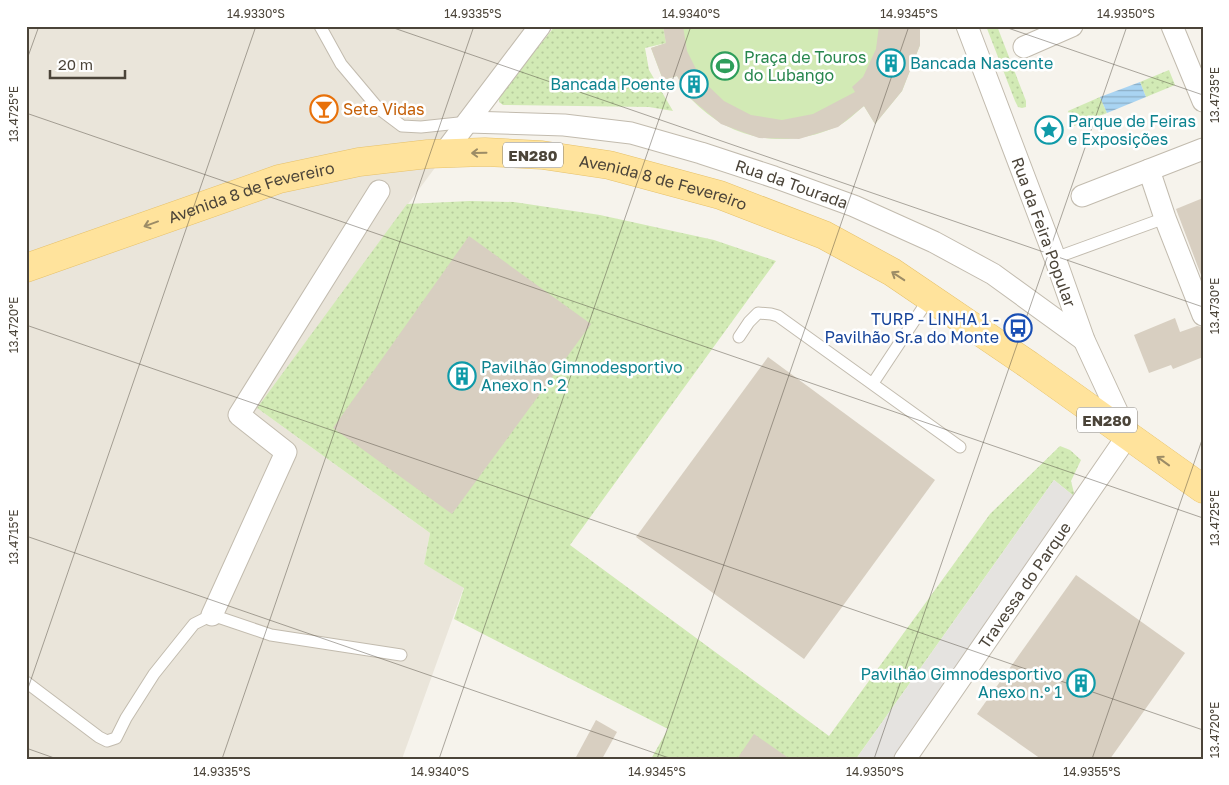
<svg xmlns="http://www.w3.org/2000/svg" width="1229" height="785" font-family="'Golos Text',sans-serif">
<defs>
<pattern id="grass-dots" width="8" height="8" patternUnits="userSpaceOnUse" patternTransform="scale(1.25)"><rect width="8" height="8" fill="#d2eab5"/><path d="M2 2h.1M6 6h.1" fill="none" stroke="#b6ca9c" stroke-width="1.8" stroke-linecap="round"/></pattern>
<pattern id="water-rules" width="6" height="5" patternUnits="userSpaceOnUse" patternTransform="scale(1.25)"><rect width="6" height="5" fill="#a9d4f2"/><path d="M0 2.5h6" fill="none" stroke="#8caec5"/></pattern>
</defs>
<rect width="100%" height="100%" fill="#f6f3ec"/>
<polygon fill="#eae5da" points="26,26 540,26 257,408 430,533 424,564 464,587 402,759 26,759"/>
<g fill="url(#grass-dots)">
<polygon points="555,26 663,26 666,43 645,48 649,70 673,111 649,107 503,105 499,102 499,96"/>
<polygon points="986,26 997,26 1026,101 1026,107 1022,108 1018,107 1015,101"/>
<polygon points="1169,70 1175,85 1146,97 1140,82"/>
<polygon points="1100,97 1107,113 1074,126 1068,111"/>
<polygon points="470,201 514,202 600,215 714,240 776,261 570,545 829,736 990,514 1060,446 1070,450 1081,460 1071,481 1075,497 1054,480 856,759 651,759 668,729 454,619 464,588 424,564 430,533 257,408 407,204"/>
</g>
<path fill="#d2eab5" d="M663,26H920V45L902,91L875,124L864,106C855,113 846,123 836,127C784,150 730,140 691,99C685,92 682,83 677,76L663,80L651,48L666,43Z"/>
<polygon fill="#e5e3e0" points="1054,480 1075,497 892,759 856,759"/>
<polygon fill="url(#water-rules)" points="1140,82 1146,97 1107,113 1100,97"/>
<g fill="#d8cfc1">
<polygon points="663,26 683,26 687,51 701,79 724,101 751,115 782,120 813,114 855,92 852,87 863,77 876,49 879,26 920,26 920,45 902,91 875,124 864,106 838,127 799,139 759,138 721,124 690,98 677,76 663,80 651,48 666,43"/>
<polygon points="1203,198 1203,275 1201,275 1176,209"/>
<polygon points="469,236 591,324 452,514 333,428"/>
<polygon points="1175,318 1180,332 1197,326 1203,327 1203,357 1173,369 1171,365 1149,373 1134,335"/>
<polygon points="768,357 935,480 804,659 636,537"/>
<polygon points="1076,575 1185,653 1110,759 1041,759 977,714"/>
<polygon points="596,720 617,732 602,759 575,759"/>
<polygon points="754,734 790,759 737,759"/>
</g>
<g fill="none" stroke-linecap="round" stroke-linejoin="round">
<g stroke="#c2bbae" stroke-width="13">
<g id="lane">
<polyline points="320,26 341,64 378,108 402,126 421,127 468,122"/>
<polyline points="1055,258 1165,218"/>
<polyline points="739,337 749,322 758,313 771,314 778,316 960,447"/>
<polyline points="873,383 930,297"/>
<polyline points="26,682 99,737 107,741 116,738 126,718 154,674 194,624 212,615 271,635 401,655"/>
</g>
</g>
<g stroke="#c2bbae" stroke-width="23">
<g id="street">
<polyline points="1172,26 1203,101"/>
<polyline points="1024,47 1072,26"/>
<path id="s1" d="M468,122L564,125L631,133L701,153L774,177L854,206L934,242L993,274L1084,340"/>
<polyline points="444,153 540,26"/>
<polyline points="1149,170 1165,218 1203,315"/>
<polyline points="1082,196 1203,149"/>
<polyline points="212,615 286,452 239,415 379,191"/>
<path id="s2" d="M905,759L1128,435L1084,340L1055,258L967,26"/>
</g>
</g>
<g stroke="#e6c16a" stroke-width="29">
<g id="primary">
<path id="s3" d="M26,268L279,179L359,162L428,154L485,152L542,155L609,165L720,195L824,235L892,272L1029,365L1203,489"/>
</g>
</g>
<use href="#lane" stroke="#fff" stroke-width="11"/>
<use href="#street" stroke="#fff" stroke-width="21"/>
<use href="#primary" stroke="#ffe39c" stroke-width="28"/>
</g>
<defs><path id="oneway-shaft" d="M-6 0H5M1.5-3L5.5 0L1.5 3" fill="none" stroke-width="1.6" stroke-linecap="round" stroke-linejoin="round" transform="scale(1.25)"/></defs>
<g stroke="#9c8c66">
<use href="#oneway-shaft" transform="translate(479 153) rotate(179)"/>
<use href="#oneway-shaft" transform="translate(151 224) rotate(160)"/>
<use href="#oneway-shaft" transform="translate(898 276) rotate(-147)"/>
<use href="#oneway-shaft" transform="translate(1163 461) rotate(-144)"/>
</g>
<path fill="none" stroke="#4b4439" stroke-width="1" stroke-opacity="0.45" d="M388,26L1203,307M1002,26L1203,95M26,62L39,26M26,113L1203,518M26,325L1203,730M26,536L672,759M26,694L256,26M26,748L57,759M222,759L474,26M439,759L691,26M657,759L909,26M874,759L1127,26M1092,759L1203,437"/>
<defs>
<g id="building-ring" transform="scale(1.4375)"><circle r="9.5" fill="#fff" stroke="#0f9aa8" stroke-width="1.5"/><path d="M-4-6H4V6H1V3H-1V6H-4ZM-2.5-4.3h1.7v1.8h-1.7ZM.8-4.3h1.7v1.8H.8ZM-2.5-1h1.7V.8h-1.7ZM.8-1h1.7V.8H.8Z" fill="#0f9aa8"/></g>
<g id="stadium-ring" transform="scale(1.4375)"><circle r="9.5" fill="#fff" stroke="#2e9e5b" stroke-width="1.5"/><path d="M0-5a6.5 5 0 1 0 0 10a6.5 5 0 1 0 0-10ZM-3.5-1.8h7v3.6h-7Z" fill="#2e9e5b"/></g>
<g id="bar-ring" transform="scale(1.4375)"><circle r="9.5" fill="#fff" stroke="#e8710a" stroke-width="1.5"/><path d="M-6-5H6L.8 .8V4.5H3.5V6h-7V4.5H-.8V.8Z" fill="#e8710a"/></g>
<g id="sight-ring" transform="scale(1.4375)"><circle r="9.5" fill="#fff" stroke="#0f9aa8" stroke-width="1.5"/><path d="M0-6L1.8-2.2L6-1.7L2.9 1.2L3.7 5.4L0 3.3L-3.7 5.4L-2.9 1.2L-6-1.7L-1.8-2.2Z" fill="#0f9aa8"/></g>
<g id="bus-ring" transform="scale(1.4375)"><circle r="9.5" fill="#fff" stroke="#1a4fb4" stroke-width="1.5"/><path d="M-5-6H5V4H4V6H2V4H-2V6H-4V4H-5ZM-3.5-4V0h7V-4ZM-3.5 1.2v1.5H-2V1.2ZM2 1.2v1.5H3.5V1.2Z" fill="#1a4fb4"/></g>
</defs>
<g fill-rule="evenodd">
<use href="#building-ring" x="891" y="63"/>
<use href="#stadium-ring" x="725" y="66"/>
<use href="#building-ring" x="694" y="84"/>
<use href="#bar-ring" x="324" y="109"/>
<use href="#sight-ring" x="1049" y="130"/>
<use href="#bus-ring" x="1018" y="328"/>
<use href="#building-ring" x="462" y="376"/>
<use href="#building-ring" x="1081" y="683"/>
</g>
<g text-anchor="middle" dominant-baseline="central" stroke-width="5" stroke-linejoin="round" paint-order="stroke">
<g fill="#fff" stroke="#817c74" stroke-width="1">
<rect x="503" y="142.5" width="60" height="25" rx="4"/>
<rect x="1077" y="407.5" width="60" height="25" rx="4"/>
</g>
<g font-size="15" font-weight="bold" fill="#4b4439">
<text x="533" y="155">EN280</text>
<text x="1107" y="420">EN280</text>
</g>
<g font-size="16" fill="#27864d" stroke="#fff" text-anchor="start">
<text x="744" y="57">Praça de Touros<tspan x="744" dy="18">do Lubango</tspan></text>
</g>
<g font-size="16" fill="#0d838f" stroke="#fff" text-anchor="start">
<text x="910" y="63">Bancada Nascente</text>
<text x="675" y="84" text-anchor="end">Bancada Poente</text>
<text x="1068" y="121">Parque de Feiras<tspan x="1068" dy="18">e Exposições</tspan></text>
<text x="481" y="367">Pavilhão Gimnodesportivo<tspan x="481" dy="18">Anexo n.º 2</tspan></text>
<text x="1062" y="674" text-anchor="end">Pavilhão Gimnodesportivo<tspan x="1062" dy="18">Anexo n.º 1</tspan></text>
</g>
<g font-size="16" fill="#c56008" stroke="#fff" text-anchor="start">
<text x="343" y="109">Sete Vidas</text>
</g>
<g font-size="16" fill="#4b4439" stroke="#fff">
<text stroke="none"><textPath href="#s3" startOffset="658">Avenida 8 de Fevereiro</textPath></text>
<text stroke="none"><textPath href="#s1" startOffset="332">Rua da Tourada</textPath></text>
<text stroke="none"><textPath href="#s3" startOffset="238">Avenida 8 de Fevereiro</textPath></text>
<text transform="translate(1044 232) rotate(70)">Rua da Feira Popular</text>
<text stroke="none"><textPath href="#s2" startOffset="211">Travessa do Parque</textPath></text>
</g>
<g font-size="16" fill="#164399" stroke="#fff" text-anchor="end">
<text x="999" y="319">TURP - LINHA 1 -<tspan x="999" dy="18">Pavilhão Sr.ª do Monte</tspan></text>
</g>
</g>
<rect width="1229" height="785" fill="none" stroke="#ffffff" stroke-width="55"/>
<path d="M50 70v8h75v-8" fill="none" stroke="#4b4439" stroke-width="2.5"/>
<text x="58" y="70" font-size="15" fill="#4b4439" stroke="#ffffff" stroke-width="4" paint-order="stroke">20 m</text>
<rect x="28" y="28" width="1174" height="730" fill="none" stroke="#4b4439" stroke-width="2"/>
<g font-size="12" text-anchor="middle" fill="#4b4439">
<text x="256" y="18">14.9330°S</text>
<text x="473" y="18">14.9335°S</text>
<text x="691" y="18">14.9340°S</text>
<text x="909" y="18">14.9345°S</text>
<text x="1126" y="18">14.9350°S</text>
<text transform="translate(1215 95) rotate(-90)" y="4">13.4735°E</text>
<text transform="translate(14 114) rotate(-90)" y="4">13.4725°E</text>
<text transform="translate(1215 306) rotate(-90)" y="4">13.4730°E</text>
<text transform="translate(14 325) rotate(-90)" y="4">13.4720°E</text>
<text transform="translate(1215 518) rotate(-90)" y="4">13.4725°E</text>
<text transform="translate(14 537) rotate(-90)" y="4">13.4715°E</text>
<text transform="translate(1215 730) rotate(-90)" y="4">13.4720°E</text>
<text x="222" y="776">14.9335°S</text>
<text x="440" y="776">14.9340°S</text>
<text x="657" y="776">14.9345°S</text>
<text x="875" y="776">14.9350°S</text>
<text x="1092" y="776">14.9355°S</text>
</g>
</svg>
